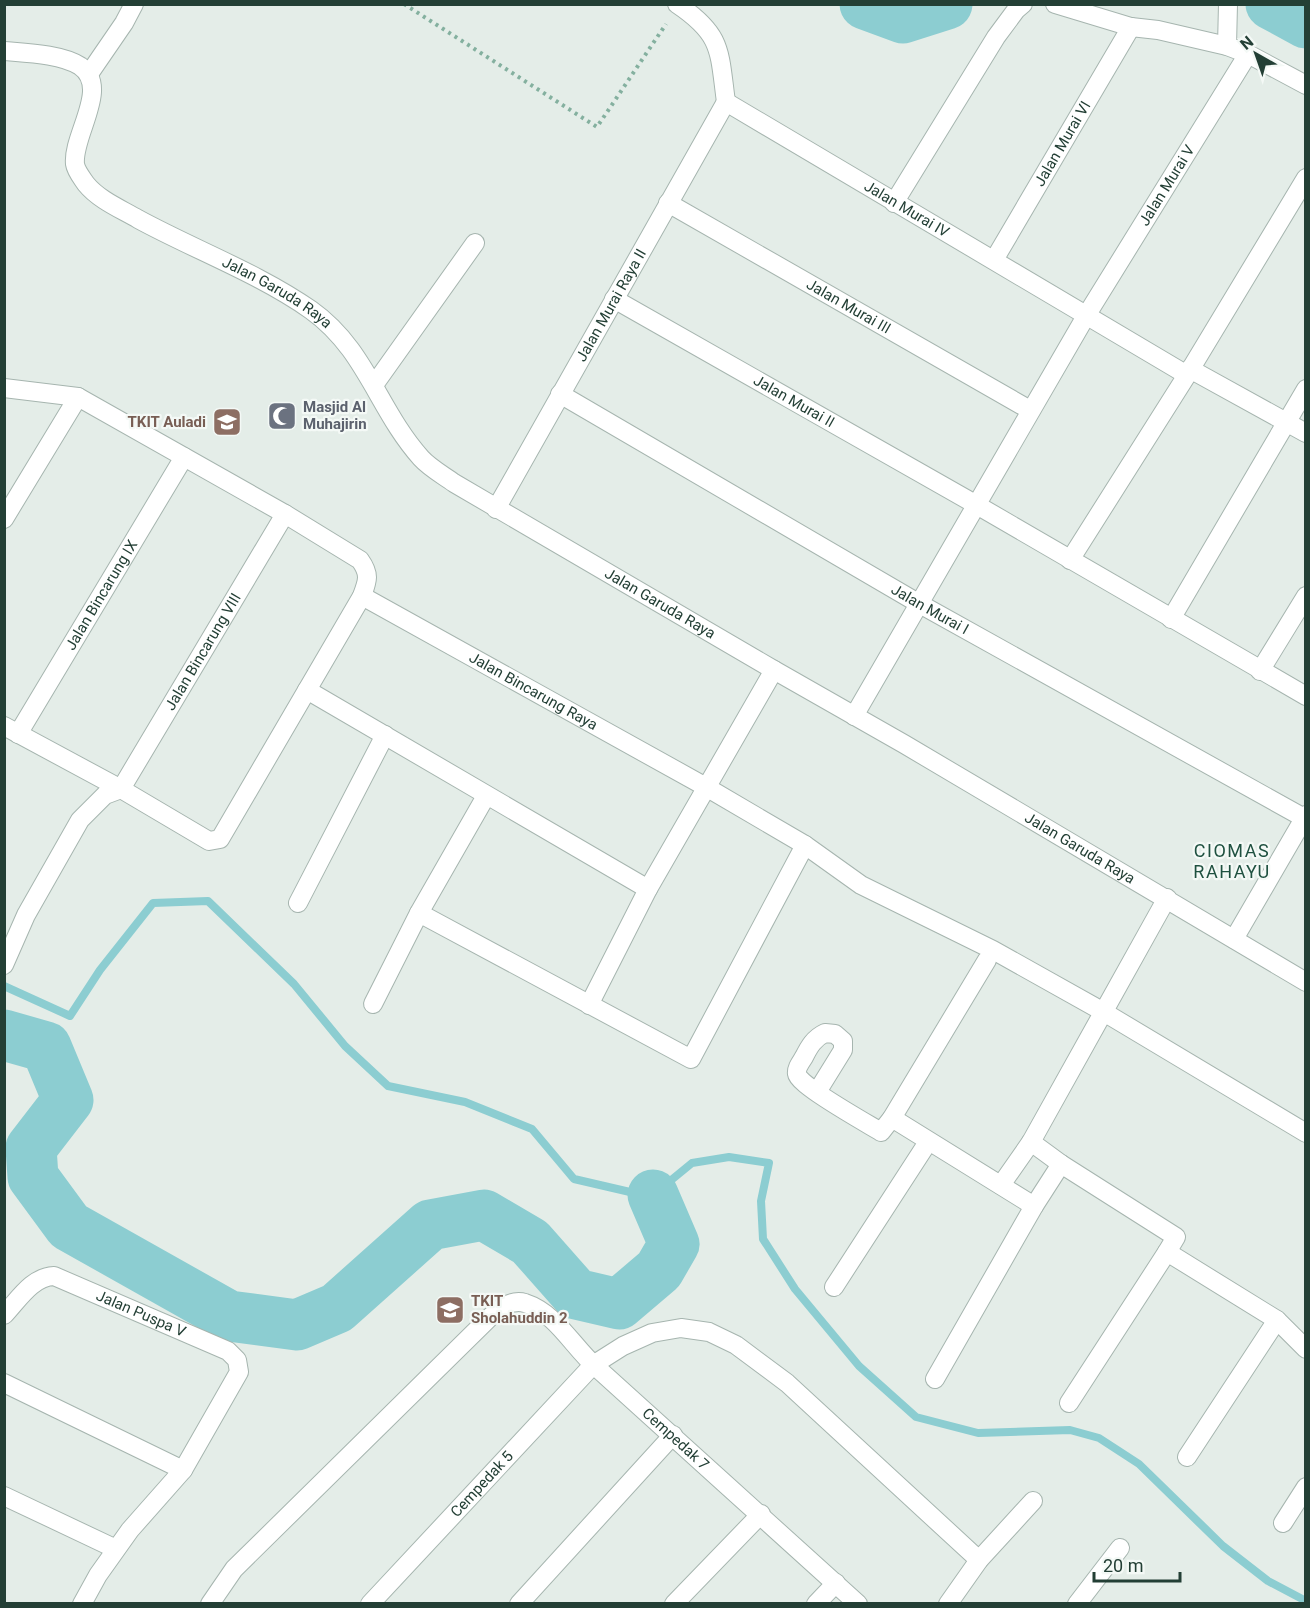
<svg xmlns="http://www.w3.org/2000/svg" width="1310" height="1608" font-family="Roboto,sans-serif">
<rect width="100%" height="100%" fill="#e4ede8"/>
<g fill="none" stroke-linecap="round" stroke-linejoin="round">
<polyline stroke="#8ccdd1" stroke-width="8" points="4,986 70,1016 100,970 153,903 208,901 294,984 345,1046 388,1086 465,1102 532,1129 574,1179 630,1192 653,1195 692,1163 729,1157 769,1163 761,1201 763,1239 795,1289 859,1366 916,1417 978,1433 1070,1430 1099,1438 1139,1464 1223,1546 1268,1581 1306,1601"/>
<g stroke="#8ccdd1" stroke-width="51">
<polyline points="865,4 903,18 947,4"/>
<polyline points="1271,4 1306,23"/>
<polyline points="4,1035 46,1047 68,1100 31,1148 33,1177 69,1226 229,1316 297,1325 337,1308 430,1225 484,1215 530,1242 576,1294 619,1304 659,1270 674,1244 653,1195"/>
</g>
<g stroke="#a6b5af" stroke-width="20">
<g id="minor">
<path d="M677,4C723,35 719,51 726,102"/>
<polyline points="1055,4 1131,27 1158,30 1227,46 1248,54 1306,85"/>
<polyline points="1227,46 1228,4"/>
<path id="s1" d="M4,51C27,53 61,54 80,66C111,87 72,135 75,164C76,171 82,178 86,184C99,200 121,209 138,219C195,250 258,273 311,310C366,349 378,410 421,458C430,468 443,475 454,483L774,670L904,744L1306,982"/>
<polyline points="89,74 124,23 134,4"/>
<path id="s2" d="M726,102L1187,375"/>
<path id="s3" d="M668,203L1030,410"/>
<polyline points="894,203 996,37 1016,10 1023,4"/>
<path id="s4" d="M994,260L1131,27"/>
<path id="s5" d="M614,299L975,504L1306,696"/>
<polyline points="1190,369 1306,433"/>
<polyline points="374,385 475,243"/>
<path d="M4,388L78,397L285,514L360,560C370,574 368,580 362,596L220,839L209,841L121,789L4,726"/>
<path id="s6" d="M560,394L918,603L1306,819"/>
<path id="s7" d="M496,509L726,102"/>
<polyline points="4,519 78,397"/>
<polyline points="1070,560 1187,375 1306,178"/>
<path id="s8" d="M362,596L706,787L805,845L861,885L993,950L1102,1011L1306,1133"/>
<polyline points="1171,619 1306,389"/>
<polyline points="1260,671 1306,596"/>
<polyline points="307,690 648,889"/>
<path id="s9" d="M854,716L1086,316L1248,54"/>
<path id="s10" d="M18,734L184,457"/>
<path id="s11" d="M121,789L285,514"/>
<polyline points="298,903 385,735"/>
<polyline points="419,913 691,1059 805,845"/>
<polyline points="1234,939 1306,815"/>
<polyline points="4,965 26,915 80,820 105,795 121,789"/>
<polyline points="373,1004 419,913 486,796"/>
<polyline points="589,1005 648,889 774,670"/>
<path d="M817,1092L843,1050V1041L835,1034L825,1033C814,1038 809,1047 804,1057C801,1062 796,1068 797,1074C798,1085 868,1124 881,1132L892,1118L987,960"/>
<polyline points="892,1118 1034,1206"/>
<polyline points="1031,1142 1061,1164 1176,1237 1167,1252 1277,1320 1306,1349"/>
<polyline points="1001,1185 1031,1142 1167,898"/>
<polyline points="834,1287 928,1142"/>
<path id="s12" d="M4,1315C19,1299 32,1277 54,1276L228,1351L237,1360L239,1372L183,1470L130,1530L98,1575L82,1604"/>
<polyline points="935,1379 1034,1206 1061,1164"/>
<polyline points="4,1383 183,1470"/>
<polyline points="1069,1403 1167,1252"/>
<polyline points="1187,1457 1277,1320"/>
<polyline points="4,1496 116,1549"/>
<polyline points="1283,1523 1306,1487"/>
<path id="s13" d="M210,1604L234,1569L489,1318C499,1309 511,1299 525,1303C556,1313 573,1347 596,1367C684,1446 770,1525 858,1604"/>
<path id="s14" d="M370,1604L593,1365L623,1346L652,1333L681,1328L709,1332L736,1345L787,1383L979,1560"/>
<polyline points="519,1604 673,1435"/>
<polyline points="674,1604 761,1514"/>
<polyline points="816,1604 836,1583"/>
<polyline points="948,1604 979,1560 1033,1501"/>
<polyline points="1077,1604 1120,1548"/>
</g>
</g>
<polyline stroke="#84b09f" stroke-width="4" stroke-dasharray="3 4.5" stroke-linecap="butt" points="404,4 597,127 666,24"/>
<use href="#minor" stroke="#fff" stroke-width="18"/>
</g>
<defs>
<g id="mosque-square" transform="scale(1.5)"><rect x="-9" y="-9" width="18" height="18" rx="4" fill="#6b7280" stroke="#f4f9f6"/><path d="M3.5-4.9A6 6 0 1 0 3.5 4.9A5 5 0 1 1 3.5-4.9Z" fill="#fff"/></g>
<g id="school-square" transform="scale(1.5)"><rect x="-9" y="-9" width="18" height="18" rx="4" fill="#8d6e63" stroke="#f4f9f6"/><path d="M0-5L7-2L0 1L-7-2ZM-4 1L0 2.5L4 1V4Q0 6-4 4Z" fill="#fff"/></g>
</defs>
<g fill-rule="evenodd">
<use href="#mosque-square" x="282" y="416"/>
<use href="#school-square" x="227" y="422"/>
<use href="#school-square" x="450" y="1310"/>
</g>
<g text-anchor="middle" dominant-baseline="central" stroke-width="4.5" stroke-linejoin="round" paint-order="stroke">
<g font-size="15" fill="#233f35" stroke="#f4f9f6">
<text stroke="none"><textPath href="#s4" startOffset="135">Jalan Murai VI</textPath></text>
<text stroke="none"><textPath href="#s9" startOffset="616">Jalan Murai V</textPath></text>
<text stroke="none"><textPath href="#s2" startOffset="210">Jalan Murai IV</textPath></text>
<text stroke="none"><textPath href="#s1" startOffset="426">Jalan Garuda Raya</textPath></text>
<text stroke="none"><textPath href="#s7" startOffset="234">Jalan Murai Raya II</textPath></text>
<text stroke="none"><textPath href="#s3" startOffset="208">Jalan Murai III</textPath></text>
<text stroke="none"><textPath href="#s5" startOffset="207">Jalan Murai II</textPath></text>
<text stroke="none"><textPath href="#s10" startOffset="162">Jalan Bincarung IX</textPath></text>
<text stroke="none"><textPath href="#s1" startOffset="930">Jalan Garuda Raya</textPath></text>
<text stroke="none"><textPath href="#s6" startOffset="428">Jalan Murai I</textPath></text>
<text stroke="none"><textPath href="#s11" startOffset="160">Jalan Bincarung VIII</textPath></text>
<text stroke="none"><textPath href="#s8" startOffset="196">Jalan Bincarung Raya</textPath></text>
<text stroke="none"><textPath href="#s1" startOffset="1416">Jalan Garuda Raya</textPath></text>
<text stroke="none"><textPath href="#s12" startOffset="160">Jalan Puspa V</textPath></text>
<text stroke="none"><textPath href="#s13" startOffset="645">Cempedak 7</textPath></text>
<text stroke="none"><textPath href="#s14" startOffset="164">Cempedak 5</textPath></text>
</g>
<g font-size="15" font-weight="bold" fill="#5b616d" stroke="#f4f9f6" text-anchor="start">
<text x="303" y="407">Masjid Al<tspan x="303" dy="17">Muhajirin</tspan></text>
</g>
<g font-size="15" font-weight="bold" fill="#785e54" stroke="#f4f9f6" text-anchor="end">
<text x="206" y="422">TKIT Auladi</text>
<text x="471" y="1301" text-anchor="start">TKIT<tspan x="471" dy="17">Sholahuddin 2</tspan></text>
</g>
<g font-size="18" letter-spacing="1.5" fill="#1f5140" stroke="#f4f9f6">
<text x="1232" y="850">CIOMAS<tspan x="1232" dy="21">RAHAYU</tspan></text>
</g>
</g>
<rect width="1310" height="1608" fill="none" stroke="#233f35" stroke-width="12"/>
<g transform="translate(1256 54) rotate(320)" stroke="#f4f9f6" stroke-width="4.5" paint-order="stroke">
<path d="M0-4.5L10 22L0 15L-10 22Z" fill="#233f35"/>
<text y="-9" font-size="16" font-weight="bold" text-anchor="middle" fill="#233f35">N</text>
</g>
<path d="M1094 1572v9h86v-9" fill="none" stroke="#233f35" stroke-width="3"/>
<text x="1103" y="1572" font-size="18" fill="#233f35" stroke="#f4f9f6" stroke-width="4.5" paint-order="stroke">20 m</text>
</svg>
